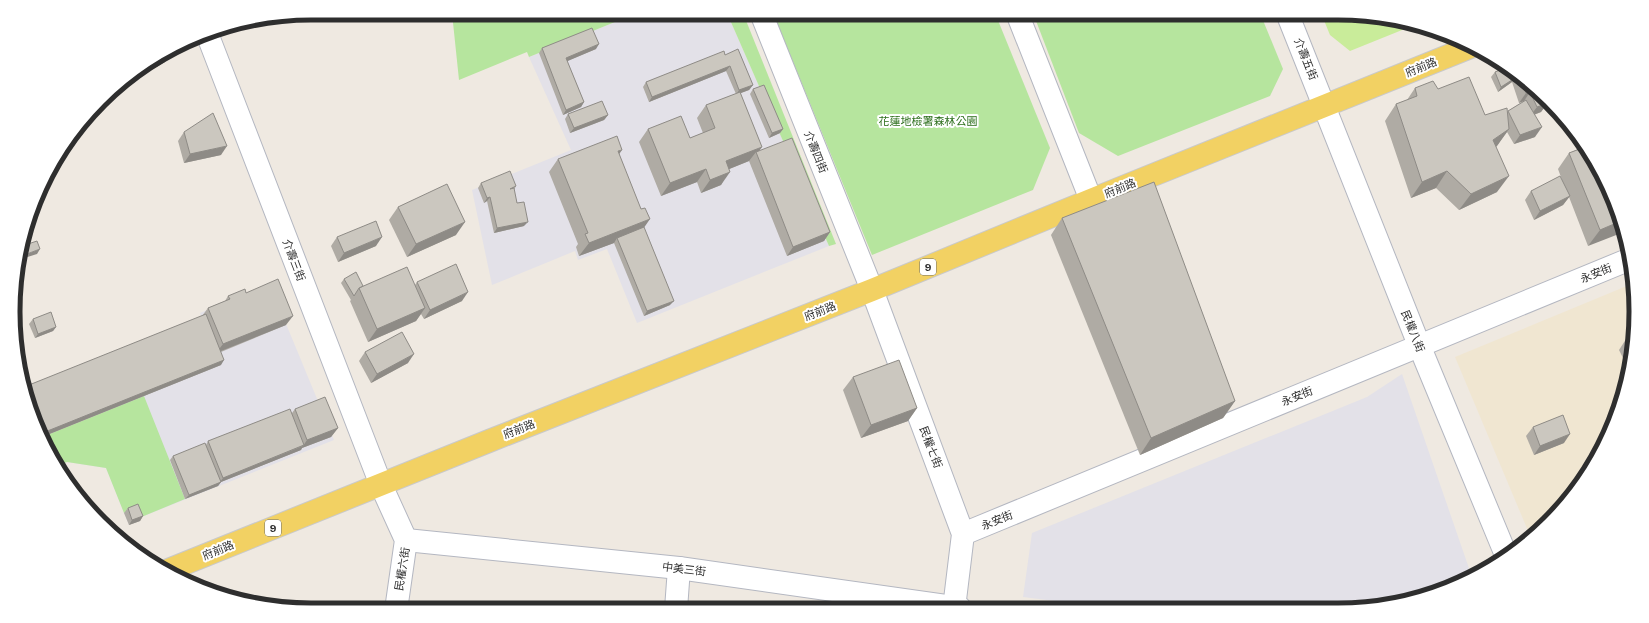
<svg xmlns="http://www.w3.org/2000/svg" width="1649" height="623" font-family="'Public Sans','Noto Sans TC',sans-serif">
<rect width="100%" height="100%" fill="#efe9e1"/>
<g fill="#e3e1e8">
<polygon points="637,13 727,13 829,246 637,323 607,249 578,260 575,251 492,285 472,190 571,150 529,57"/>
<polygon points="270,285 334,440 139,518 129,525 106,468 67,462 57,466 202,319 200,313"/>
<polygon points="1402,374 1472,577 1469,579 1377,607 1110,608 1023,597 1032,533 1367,397"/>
</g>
<polygon fill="#f0e6d1" points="1634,283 1635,331 1626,389 1596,461 1531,538 1455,357"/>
<g fill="#b6e59e">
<polygon points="452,13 637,13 529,57 527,52 459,80"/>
<polygon points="727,13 743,13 836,244 829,246"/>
<polygon points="773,13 995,13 1050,148 1033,190 872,255"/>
<polygon points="1033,13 1260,13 1283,69 1270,96 1118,156 1079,133"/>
<polygon points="144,396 185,499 139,518 135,509 124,513 106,468 67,462 57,466 42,437"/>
</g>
<polygon fill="#c9ec9a" points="1321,13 1338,13 1417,24 1350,51 1330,35"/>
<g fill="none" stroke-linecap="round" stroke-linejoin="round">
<g stroke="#b4b7c1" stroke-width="24">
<g id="minor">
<polyline points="761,13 872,290 963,534 954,608"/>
<polyline points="1017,13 1091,200"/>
<polyline points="1287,13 1419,345 1506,555"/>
<polyline points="208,36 381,485 406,540 396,610"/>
<polyline points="963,534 1630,259"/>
<polyline points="406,540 679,568 960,608"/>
<polyline points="676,609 679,568"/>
</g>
</g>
<g stroke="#c9c9c9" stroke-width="24">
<polyline id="primary" points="166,571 489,441 872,290 1091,200 1473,46"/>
</g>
<use href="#minor" stroke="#fff" stroke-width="22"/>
<use href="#primary" stroke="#f2d163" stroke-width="22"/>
</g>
<g fill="#afaba4">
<polygon points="542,48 596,49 567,61 584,102 581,107 563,115 539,53"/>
<polygon points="162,53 165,62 135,79 133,74"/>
<polygon points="725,55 753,85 749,90 740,93 759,151 830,232 824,241 787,256 749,161 729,169 721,185 701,193 697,182 661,196 639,142 648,129 690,138 703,133 697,118 706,105 736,94 726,71 649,102 643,87 646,82"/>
<polygon points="1506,67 1519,75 1547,100 1541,112 1534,115 1535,137 1514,144 1507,132 1496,147 1497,192 1459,210 1436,188 1411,198 1385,121 1396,104 1407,100 1415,88 1438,89 1485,115 1507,113 1508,111 1524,101 1519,103 1512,82 1498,92 1491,77 1495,72"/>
<polygon points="753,89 783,129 780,133 769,138 750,94"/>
<polygon points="568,114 608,115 604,120 570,133 565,119"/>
<polygon points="1570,125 1596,162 1620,216 1588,246 1569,197 1563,205 1534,220 1525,200 1531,191 1562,180 1558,169 1569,153 1578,149"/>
<polygon points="184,132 221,155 184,163 178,141"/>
<polygon points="619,154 670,305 644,316 614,243 579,256 576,247 578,244 549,172 558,159"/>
<polygon points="481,183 516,186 514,190 517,203 524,226 494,233 487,201 484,203 478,188"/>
<polygon points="398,207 456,235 407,257 389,220"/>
<polygon points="1062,218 1235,401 1223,418 1140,455 1051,235"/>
<polygon points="337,237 376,246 338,262 331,246"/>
<polygon points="344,279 363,286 415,285 417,282 462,301 424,319 421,314 416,321 368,342 350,301 351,300 341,283"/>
<polygon points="246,293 286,325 221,352 221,365 42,437 36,426 202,316 208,308 225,301 228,296"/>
<polygon points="33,319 56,327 53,331 35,338 29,324"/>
<polygon points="1635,331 1629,370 1619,350 1630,333"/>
<polygon points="365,352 408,363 371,383 359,361"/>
<polygon points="853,377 917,408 908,421 861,438 843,390"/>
<polygon points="295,409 338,428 331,437 302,448 301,450 221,482 218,486 185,499 170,460 173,456 206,445 208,441 292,413"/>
<polygon points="1533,427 1564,443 1534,455 1526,436"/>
<polygon points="128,508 143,516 140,521 129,525 124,513"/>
</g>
<g fill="#8e8b86">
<polygon points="599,44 596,49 563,63 566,58"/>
<polygon points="171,53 165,62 135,79 141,70"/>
<polygon points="730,66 726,71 649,102 652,97"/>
<polygon points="1515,78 1512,82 1498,92 1501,87"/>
<polygon points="753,85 749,90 736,95 739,90"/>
<polygon points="1530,92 1524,101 1519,103 1526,93"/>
<polygon points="584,102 581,107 563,115 566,110"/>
<polygon points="1548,103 1541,112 1530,116 1537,107"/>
<polygon points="608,115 604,120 570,133 574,128"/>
<polygon points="1542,127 1535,137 1514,144 1520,135"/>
<polygon points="783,129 780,133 769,138 772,133"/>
<polygon points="1509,129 1497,146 1482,156 1493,140"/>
<polygon points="227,146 221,155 184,163 190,154"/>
<polygon points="762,147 757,154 756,152 749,161 717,174 726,161"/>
<polygon points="622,150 613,163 618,151"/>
<polygon points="706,169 697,182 661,196 670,183"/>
<polygon points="1447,171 1436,188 1411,198 1422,182"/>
<polygon points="730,172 721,185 701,193 710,180"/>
<polygon points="1509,176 1497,192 1459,210 1471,194"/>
<polygon points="1570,196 1563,205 1534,220 1540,211"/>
<polygon points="490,197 487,201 484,203 487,198"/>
<polygon points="32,216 29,220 28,221 28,217"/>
<polygon points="650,219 641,232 617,238 614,243 579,256 589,243"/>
<polygon points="1621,221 1624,232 1588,246 1600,230"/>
<polygon points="465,222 456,235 407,257 416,244"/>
<polygon points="528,222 524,226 494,233 497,228"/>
<polygon points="830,232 824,241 787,256 793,247"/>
<polygon points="382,237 376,246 338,262 344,253"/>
<polygon points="40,249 37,254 18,260 19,257"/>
<polygon points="468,292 462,301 424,319 430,310"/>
<polygon points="674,301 670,305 644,316 647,311"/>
<polygon points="425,308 416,321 368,342 377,329"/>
<polygon points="293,316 286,325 216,353 223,344"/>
<polygon points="56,327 53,331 35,338 38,334"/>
<polygon points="414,354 408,363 371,383 377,374"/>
<polygon points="224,360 221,365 42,437 40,434"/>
<polygon points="1235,401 1223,418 1140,455 1151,438"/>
<polygon points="917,408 908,421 861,438 871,425"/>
<polygon points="338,428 331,437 302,448 301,450 221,482 218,486 185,499 189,495 220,482 223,478 303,446 307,440"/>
<polygon points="1570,434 1564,443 1534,455 1540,446"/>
<polygon points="143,516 140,521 129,525 132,520"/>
</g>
<g fill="#cbc7bf" stroke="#8e8b86">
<polygon points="592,28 599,44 566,58 584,102 566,110 542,48"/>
<polygon points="738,49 753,85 739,90 730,66 652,97 646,82 724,51 725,55"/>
<polygon points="170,50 171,53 141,70 141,68 162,53"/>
<polygon points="1507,67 1513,71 1515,78 1501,87 1495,72"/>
<polygon points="1519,74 1547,100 1548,103 1537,107 1530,92 1526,93"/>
<polygon points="1469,77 1485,115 1507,108 1509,129 1493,140 1509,176 1471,194 1447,171 1422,182 1396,104 1417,96 1415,88 1433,81 1438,89"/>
<polygon points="764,85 783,129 772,133 753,89"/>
<polygon points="740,92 762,147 726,161 730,172 710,180 706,169 670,183 648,129 681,116 690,138 715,128 706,105"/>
<polygon points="1526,100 1542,127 1520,135 1508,111"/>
<polygon points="602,101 608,115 574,128 568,114"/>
<polygon points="213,113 227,146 190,154 184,132"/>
<polygon points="617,136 622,150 618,151 641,209 645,208 650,219 589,243 585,234 588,233 558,159"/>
<polygon points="792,138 830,232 793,247 756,152"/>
<polygon points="1585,147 1596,162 1620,216 1621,221 1600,230 1569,153"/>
<polygon points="510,171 516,186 510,189 514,188 517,203 524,202 528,222 497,228 490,197 487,198 481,183"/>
<polygon points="1560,176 1570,196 1540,211 1531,191"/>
<polygon points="1154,182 1235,401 1151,438 1062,218"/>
<polygon points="447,184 465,222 416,244 398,207"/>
<polygon points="31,212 32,216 28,217 29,216"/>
<polygon points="376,221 382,237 344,253 337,237"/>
<polygon points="644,227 674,301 647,311 617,238"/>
<polygon points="37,241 40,249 19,257 22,246"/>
<polygon points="456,264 468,292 430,310 417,282"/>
<polygon points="407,267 425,308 377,329 359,288"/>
<polygon points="356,272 363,286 359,288 354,296 344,279"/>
<polygon points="278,279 293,316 223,344 208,308 230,299 228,296 245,289 246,293"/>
<polygon points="51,312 56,327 38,334 33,319"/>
<polygon points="206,314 224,360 40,434 36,426 24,387"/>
<polygon points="1635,331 1634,340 1630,333"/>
<polygon points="402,332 414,354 377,374 365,352"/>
<polygon points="899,360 917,408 871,425 853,377"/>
<polygon points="325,397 338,428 307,440 295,409"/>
<polygon points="290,409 304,445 223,478 208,441"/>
<polygon points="1563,415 1570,434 1540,446 1533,427"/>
<polygon points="205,443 221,482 189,495 173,456"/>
<polygon points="138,504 143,516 132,520 128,508"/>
<polygon points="489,606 500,610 489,610"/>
</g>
<g text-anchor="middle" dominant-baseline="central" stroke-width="4" stroke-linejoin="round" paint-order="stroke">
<g fill="#fff" stroke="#6d6d6d" stroke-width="1">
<rect x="920" y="259" width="16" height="16" rx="3"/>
<rect x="265" y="520" width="16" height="16" rx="3"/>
</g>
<g font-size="10" font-weight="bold" fill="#2e2e2e">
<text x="928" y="267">9</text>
<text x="273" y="528">9</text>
</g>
<g font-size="11" fill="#2e2e2e" stroke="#fff">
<text transform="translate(1306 59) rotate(68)">介壽五街</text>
<text transform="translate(1421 67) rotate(-22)">府前路</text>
<text transform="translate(816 152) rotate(68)">介壽四街</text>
<text transform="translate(1120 188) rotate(-22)">府前路</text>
<text transform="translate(294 260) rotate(69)">介壽三街</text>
<text transform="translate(1596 273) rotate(-22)">永安街</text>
<text transform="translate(820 311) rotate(-21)">府前路</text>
<text transform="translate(1413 331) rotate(68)">民權八街</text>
<text transform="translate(1297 396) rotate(-22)">永安街</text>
<text transform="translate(519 429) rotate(-21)">府前路</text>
<text transform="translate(931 447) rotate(69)">民權七街</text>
<text transform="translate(997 520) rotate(-22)">永安街</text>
<text transform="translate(218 550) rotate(-22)">府前路</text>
<text transform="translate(402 569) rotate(-81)">民權六街</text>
<text transform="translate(684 569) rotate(7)">中美三街</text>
</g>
<g font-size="11" fill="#2c6e1b" stroke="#fff">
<text x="928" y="121">花蓮地檢署森林公園</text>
</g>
</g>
<path d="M0 0H1649V623H0ZM311 20H1338A291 291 0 0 1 1629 311V312A291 291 0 0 1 1338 603H311A291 291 0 0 1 20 312V311A291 291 0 0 1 311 20Z" fill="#fff" fill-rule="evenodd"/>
<path fill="none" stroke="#2e2e2e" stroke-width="5" d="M311 20H1338A291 291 0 0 1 1629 311V312A291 291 0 0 1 1338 603H311A291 291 0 0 1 20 312V311A291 291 0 0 1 311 20Z"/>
</svg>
